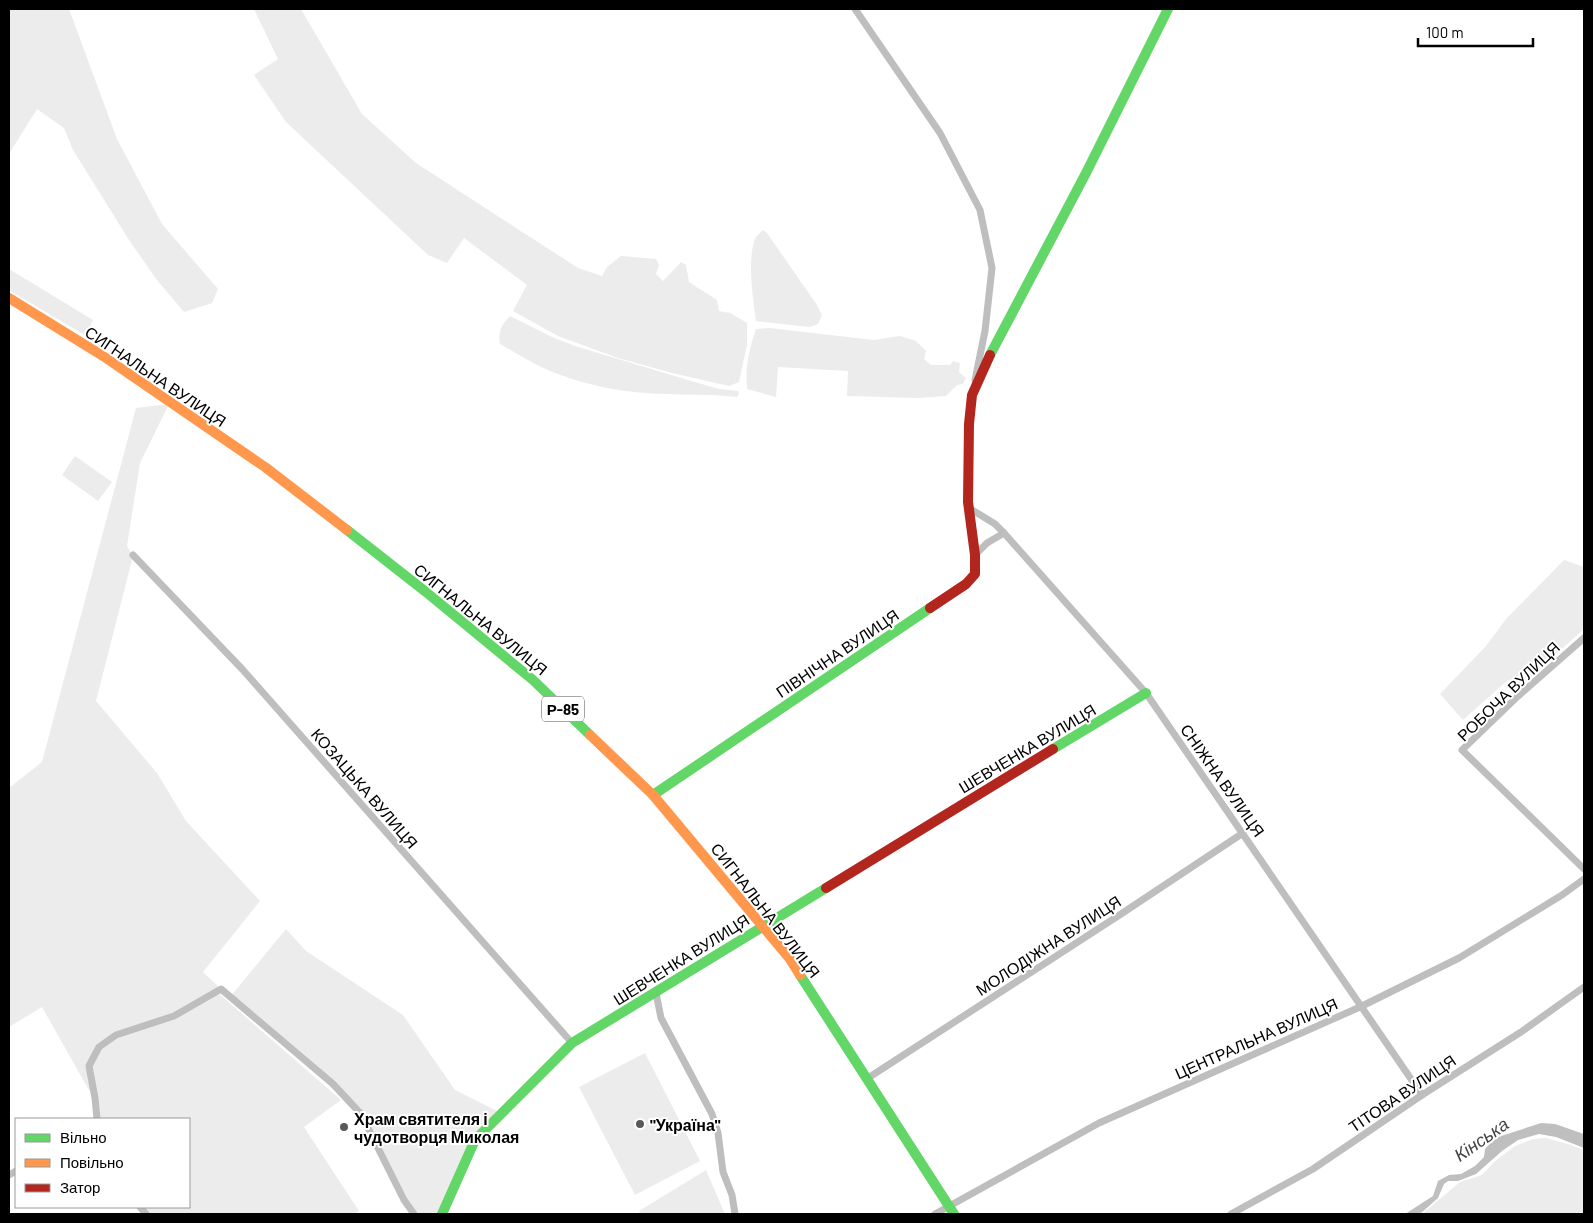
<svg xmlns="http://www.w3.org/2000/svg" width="1593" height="1223" font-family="Barlow,sans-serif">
<rect width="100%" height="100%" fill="#fff"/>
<g fill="#ececec">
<polygon points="9,9 69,9 117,139 162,224 218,289 212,303 184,312 157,280 129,240 73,150 64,128 37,109 9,154"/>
<polygon points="254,9 301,9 362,114 416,163 578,268 602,276 607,267 621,256 656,259 659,265 656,274 663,281 681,262 686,265 689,282 717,300 719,311 730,313 747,323 747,345 739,382 729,386 672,373 618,358 558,336 513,311 527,285 464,238 447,263 428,255 286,122 254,75 278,59"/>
<path d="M763,230L767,233L817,305L822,315L818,324L810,327L756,321C753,298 747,260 755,239C756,236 760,233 763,230Z"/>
<polygon points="9,269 93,320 86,336 9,290"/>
<path d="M510,316L552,337L575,346L688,380L719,389L738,391L739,394L737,397C700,393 662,396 625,391C597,387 567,379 541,367C527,360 514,352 500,344C498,332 501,325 510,316Z"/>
<path d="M769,328L874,340L900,336L916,341L926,351L924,359L931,365H950L953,361L960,363L959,372L966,378L963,384L957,385L946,396L919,398L847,396L848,371L778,367L776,397L747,389C745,368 749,349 756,329Z"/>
<polygon points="169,404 140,463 127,546 133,556 96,701 157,773 186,821 260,901 203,972 221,989 173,1015 116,1034 98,1046 88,1066 94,1099 42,1007 9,1027 9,788 42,762 136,408"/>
<polygon points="75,456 112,482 98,501 62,475"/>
<polygon points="1564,560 1584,567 1584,629 1517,689 1508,680 1463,720 1440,694 1486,646 1506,619"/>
<polygon points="286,929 306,951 403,1015 455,1090 501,1113 474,1140 442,1214 415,1214 362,1113 231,996"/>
<polygon points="217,992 341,1100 304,1127 359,1211 354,1214 147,1214 141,1207 189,1207 189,1119 97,1119 89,1066 99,1047 116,1036 174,1016"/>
<polygon points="645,1053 700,1161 635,1195 579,1087"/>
<polygon points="1546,1138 1568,1144 1584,1150 1584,1214 1422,1214 1460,1182 1482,1175 1495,1161 1515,1146 1533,1139"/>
<polygon points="706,1170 725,1214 641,1214 639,1211"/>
</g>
<polygon fill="#bfbfbf" points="1541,1123 1555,1124 1584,1134 1584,1148 1556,1137 1539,1134 1518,1140 1502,1151 1476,1174 1458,1181 1448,1181 1444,1184 1438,1198 1420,1214 1405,1214 1433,1196 1438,1181 1449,1175 1461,1174 1475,1166 1484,1157 1485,1149 1495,1138"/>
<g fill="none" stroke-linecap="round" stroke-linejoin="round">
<g stroke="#bebebe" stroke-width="7">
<polyline points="855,9 940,133 980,210 992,268 985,331 975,380"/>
<polyline points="969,508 995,524 1004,533 1146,693 1422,1095"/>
<polyline points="133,555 243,670 572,1043"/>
<polyline points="975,555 987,543 1004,533"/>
<polyline points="1584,638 1517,697 1462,750 1584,869"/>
<polyline points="656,993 661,1018 712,1114 718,1133 723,1172 732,1195 735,1214"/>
<polyline points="868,1078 1121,914 1243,833"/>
<polyline points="97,1119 95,1098 89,1066 99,1047 116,1035 174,1016 221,989 333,1084 361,1114 404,1200 414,1214"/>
<polyline points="9,1175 16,1171"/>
<polyline points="140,1207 146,1214"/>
<polyline points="935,1214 1099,1123 1360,1007 1459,958 1562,895 1584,879"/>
<polyline points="1231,1214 1313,1169 1422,1095 1521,1032 1584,987"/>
</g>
<g stroke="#63d668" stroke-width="10">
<polyline points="990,355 1086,173 1168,9"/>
<polyline points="347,530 426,592 533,680 590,735"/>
<polyline points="1053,749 1146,693"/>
<polyline points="653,795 930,608"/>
<polyline points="800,975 954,1214"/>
<polyline points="442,1214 475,1140 572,1043 826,888"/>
</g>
<g stroke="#ff974d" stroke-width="10">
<polyline points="9,298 103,356 265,467 347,530"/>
<polyline points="590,735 653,795 790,959 800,975"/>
</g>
<g stroke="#b3261e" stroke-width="10">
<polyline points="930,608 966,584 975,574 975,555 968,502 969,424 972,395 990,355"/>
<polyline points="826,888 1053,749"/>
</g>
</g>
<g fill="#595959" stroke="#fff" stroke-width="2">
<circle cx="640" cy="1124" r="5"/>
<circle cx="344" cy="1127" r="5"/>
</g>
<g text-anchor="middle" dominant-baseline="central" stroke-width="4" stroke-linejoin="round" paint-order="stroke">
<rect fill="#fff" stroke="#4c4c4c" stroke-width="1" x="542" y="696.5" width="42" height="25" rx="4"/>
<g font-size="15" font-weight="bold" fill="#000">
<text x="563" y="709">Р-85</text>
</g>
<g font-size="16" fill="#000" stroke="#fff">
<text transform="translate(156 376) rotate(34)">СИГНАЛЬНА ВУЛИЦЯ</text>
<text transform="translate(481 619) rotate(39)">СИГНАЛЬНА ВУЛИЦЯ</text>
<text transform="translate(837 653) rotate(-34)">ПІВНІЧНА ВУЛИЦЯ</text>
<text transform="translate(1508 691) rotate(-44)">РОБОЧА ВУЛИЦЯ</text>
<text transform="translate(1027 748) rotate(-31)">ШЕВЧЕНКА ВУЛИЦЯ</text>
<text transform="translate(1223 780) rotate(55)">СНІЖНА ВУЛИЦЯ</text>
<text transform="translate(365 788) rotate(49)">КОЗАЦЬКА ВУЛИЦЯ</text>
<text transform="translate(766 910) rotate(52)">СИГНАЛЬНА ВУЛИЦЯ</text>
<text transform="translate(1048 945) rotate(-33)">МОЛОДІЖНА ВУЛИЦЯ</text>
<text transform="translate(681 959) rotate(-32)">ШЕВЧЕНКА ВУЛИЦЯ</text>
<text transform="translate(1256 1038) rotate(-24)">ЦЕНТРАЛЬНА ВУЛИЦЯ</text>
<text transform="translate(1402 1093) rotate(-34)">ТІТОВА ВУЛИЦЯ</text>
</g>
<g font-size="16" font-weight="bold" fill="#000" stroke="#fff" text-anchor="start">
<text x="354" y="1118">Храм святителя і<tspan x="354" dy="18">чудотворця Миколая</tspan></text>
<text x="650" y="1124">"Україна"</text>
</g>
<g font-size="18" font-style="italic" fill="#444" stroke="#fff">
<text transform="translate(1481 1139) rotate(-35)">Кінська</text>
</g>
</g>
<rect width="1593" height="1223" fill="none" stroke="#000000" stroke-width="20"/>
<rect x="15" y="1118" width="175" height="90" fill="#ffffff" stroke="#999999"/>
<rect x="25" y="1134" width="25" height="8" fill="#63d668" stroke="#999999"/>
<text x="60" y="1143" font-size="15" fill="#000000">Вільно</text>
<rect x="25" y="1159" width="25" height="8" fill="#ff974d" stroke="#999999"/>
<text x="60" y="1168" font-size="15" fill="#000000">Повільно</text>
<rect x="25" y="1184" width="25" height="8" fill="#b3261e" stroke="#999999"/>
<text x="60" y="1193" font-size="15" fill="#000000">Затор</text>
<path d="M1418 38v8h115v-8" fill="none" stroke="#000000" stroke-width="2.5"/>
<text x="1426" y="38" font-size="15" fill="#000000" stroke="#ffffff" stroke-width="4" paint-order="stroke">100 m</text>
</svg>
